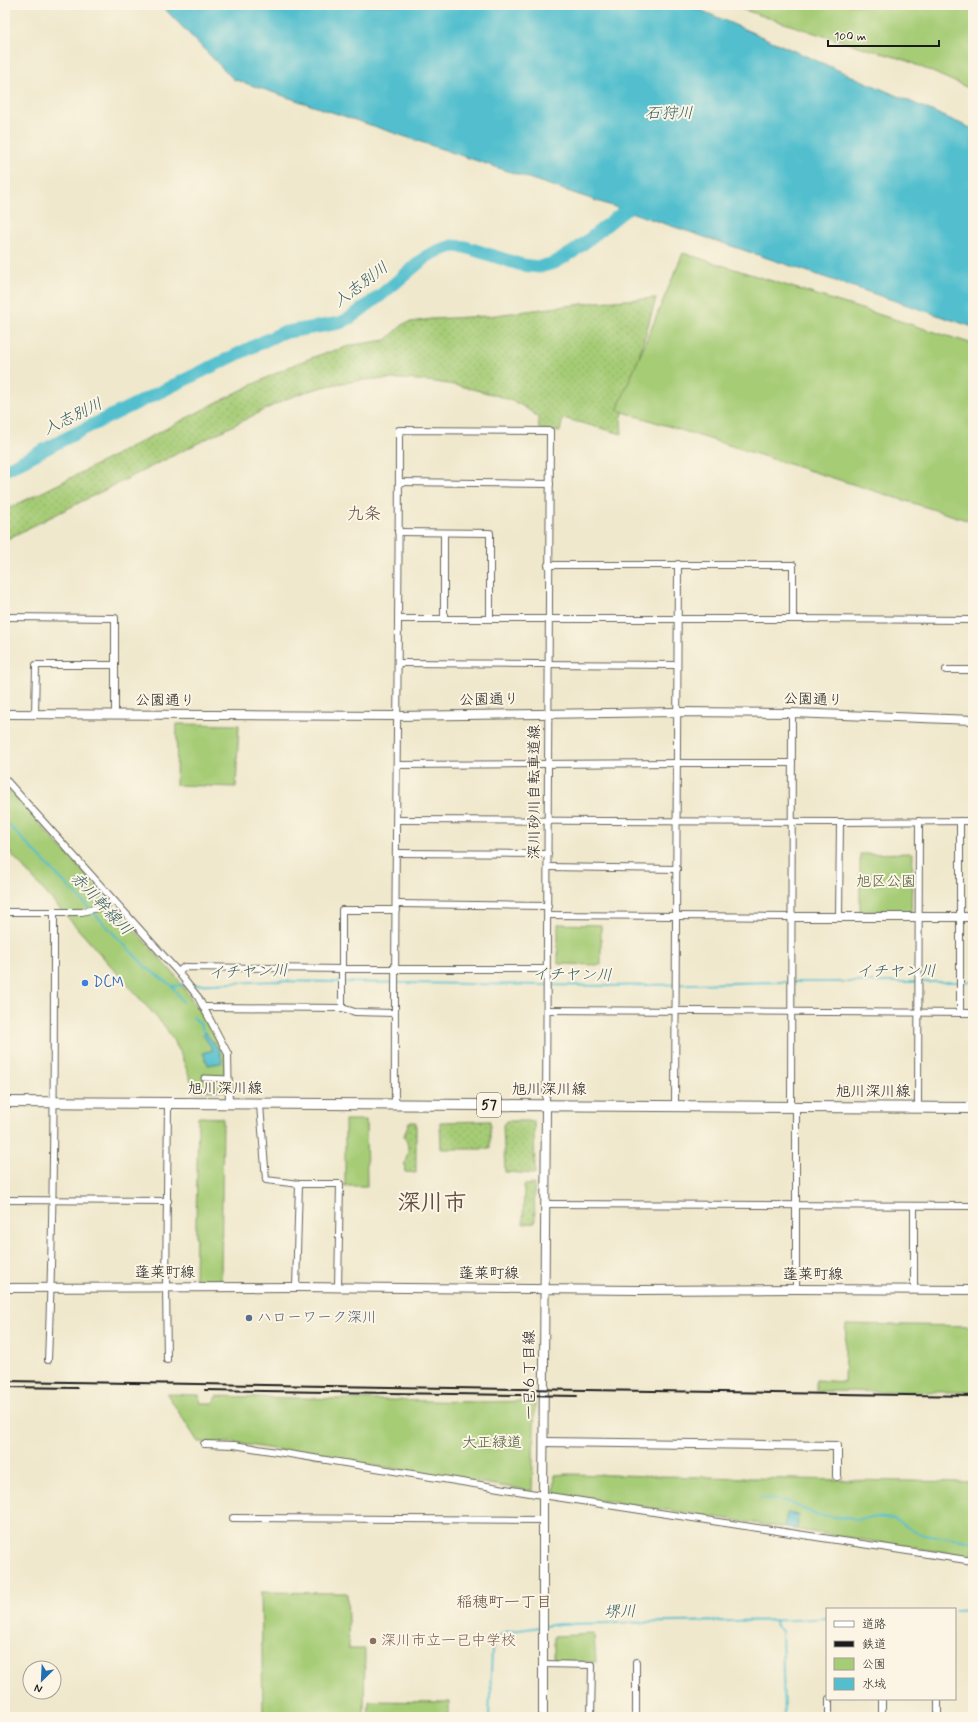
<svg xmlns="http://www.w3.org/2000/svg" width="978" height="1722" font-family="Mynerve,'Klee One',sans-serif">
<defs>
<pattern id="grass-dots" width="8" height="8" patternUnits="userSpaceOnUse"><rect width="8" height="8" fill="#a6cc76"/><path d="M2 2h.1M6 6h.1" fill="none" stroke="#8eaf66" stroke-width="1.8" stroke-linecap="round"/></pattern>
</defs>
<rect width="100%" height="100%" fill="#fcf5e5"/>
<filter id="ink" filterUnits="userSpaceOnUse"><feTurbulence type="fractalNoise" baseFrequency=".025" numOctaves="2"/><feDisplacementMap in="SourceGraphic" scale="8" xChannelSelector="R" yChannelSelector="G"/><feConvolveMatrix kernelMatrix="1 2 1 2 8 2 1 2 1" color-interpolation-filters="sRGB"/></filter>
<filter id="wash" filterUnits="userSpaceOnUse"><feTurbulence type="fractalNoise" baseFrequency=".012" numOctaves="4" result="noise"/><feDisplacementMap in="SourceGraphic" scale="16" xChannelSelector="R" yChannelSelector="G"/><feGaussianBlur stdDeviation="0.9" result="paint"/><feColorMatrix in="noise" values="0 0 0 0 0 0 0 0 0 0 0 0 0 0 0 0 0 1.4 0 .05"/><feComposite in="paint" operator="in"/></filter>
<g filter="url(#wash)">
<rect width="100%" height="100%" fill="#efe8cc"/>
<g fill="url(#grass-dots)" stroke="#617449">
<path d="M656,298L621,420L622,434L563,418L560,432L539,429L538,417C530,411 521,404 512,401C498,395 483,392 468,388C407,374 345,375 286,399L5,540V510C103,464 197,410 295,364L322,354L353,345L386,340L405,323L431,319L488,316L597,302Z"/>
<polygon points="490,1121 490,1149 441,1149 440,1122"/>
<polygon points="506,1121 534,1121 535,1174 505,1172 503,1125"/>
<path d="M409,1122H416V1173L405,1172C402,1157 414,1154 404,1136Z"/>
<polygon points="534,1184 535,1223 523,1224 524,1185"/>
</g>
<g fill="#a6cc76" stroke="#617449">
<polygon points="729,5 973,5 973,90 905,60 821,35"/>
<polygon points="683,253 973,344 973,522 617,410"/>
<polygon points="177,724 239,725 236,787 176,785"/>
<polygon points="5,785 175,975 204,1017 225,1053 225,1091 195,1091 179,1050 166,1028 5,847"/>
<polygon points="913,853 911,912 860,912 860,854"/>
<polygon points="558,924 601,925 601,965 558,964"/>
<polygon points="198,1117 223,1118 221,1281 195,1279"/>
<polygon points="345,1120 366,1120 367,1186 345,1186"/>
<polygon points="846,1324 973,1326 973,1392 816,1391 816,1380 844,1382"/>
<polygon points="167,1394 199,1395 200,1403 213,1403 216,1396 472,1402 535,1401 532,1491 236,1443 198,1442"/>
<polygon points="567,1474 844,1480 973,1482 973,1557 715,1517 554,1494 555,1475"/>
<polygon points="261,1592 347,1593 349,1649 365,1649 364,1717 263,1717"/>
<polygon points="594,1634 596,1662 554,1662 554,1636"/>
<polygon points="369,1701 449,1702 449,1717 368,1717"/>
</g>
<g fill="#53bfce" stroke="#386e75">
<polygon points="161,5 689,5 973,129 973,327 233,79"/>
<polygon points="205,1032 219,1050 222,1060 221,1063 208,1065 203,1053 213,1050 203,1035"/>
<polygon points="787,1513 799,1515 797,1529 784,1527"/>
</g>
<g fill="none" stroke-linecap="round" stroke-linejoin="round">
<g stroke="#53bfce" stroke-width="2">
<polyline points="5,821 146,967 172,986 183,1002"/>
<polyline points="191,985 274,981 609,986 779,982 973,982"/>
<polyline points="172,986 187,985"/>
<polyline points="193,1017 201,1025 205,1036"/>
<polyline points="760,1498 786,1501 817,1515 857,1519 875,1517 894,1519 917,1533 973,1542"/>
<polyline points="955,1610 973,1609"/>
<polyline points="775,1620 776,1626 782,1631 784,1717"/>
<polyline points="545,1626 559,1624 795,1620 827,1618"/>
<polyline points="489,1717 492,1650 496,1639 504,1632 541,1627"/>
</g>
<polyline stroke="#53bfce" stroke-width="13" points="5,470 82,430 281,333 340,323 350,318 381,295 427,256 440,250 453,246 465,247 522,265 539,267 554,263 573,252 638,200"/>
</g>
</g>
<g filter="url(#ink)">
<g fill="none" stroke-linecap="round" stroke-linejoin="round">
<g stroke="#66635a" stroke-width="7">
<polyline id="pedestrian" points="204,1078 229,1079"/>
</g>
<g stroke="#66635a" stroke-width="8">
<g id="minor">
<polyline points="399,482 550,484"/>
<polyline points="398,532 490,533 490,619"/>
<polyline points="548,565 793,565 793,619"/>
<polyline points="5,617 115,618 115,714"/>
<polyline points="398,619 793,619 973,620"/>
<polyline points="444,619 444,533"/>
<polyline points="398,663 677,665"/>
<polyline points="946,670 973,670"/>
<polyline points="35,714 36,665 115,665"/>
<polyline points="397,765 677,763 792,763"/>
<polyline points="5,779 178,972 198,997 228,1054 229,1104"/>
<polyline points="397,820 840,822 973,821"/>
<polyline points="960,821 960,1013"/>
<polyline points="396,853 548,854"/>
<polyline points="548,867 677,869"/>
<polyline points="396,904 548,906"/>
<polyline points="5,912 82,912 101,907 114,901"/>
<polyline points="548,915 791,917"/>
<polyline points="839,916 840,822"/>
<polyline points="178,972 184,967 342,969 547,969"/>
<polyline points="203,1007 342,1008 355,1012 394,1013"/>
<polyline points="342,1008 342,910 396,910"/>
<polyline points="547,1010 973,1013"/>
<polyline points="260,1105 266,1180 299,1184 296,1287"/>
<path d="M395,1105C394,880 399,655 399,430L550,431L546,1105"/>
<polyline points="675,1106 678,564"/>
<polyline points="791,1107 792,713"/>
<polyline points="918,1107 919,821"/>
<polyline points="299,1184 340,1184 338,1287"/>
<polyline points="5,1200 168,1201"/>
<polyline points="546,1204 973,1206"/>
<polyline points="796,1289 796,1107"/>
<polyline points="914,1290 914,1206"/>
<path d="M48,1360C54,1211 54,1061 54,912"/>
<polyline points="167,1360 166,1287 168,1104"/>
<polyline points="204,1444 234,1445 536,1494 973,1561"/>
<polyline points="233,1518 544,1520"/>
<polyline points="543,1664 592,1665 591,1717"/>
<polyline points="882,1699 882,1717"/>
<polyline points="636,1717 636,1662"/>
<polyline points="829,1717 829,1699"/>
<polyline points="938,1717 938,1699"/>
</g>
</g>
<g stroke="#66635a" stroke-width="10">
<g id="tertiary">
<polyline points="5,714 397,716 677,712 792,713 973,720"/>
<polyline points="791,917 973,917"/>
<polyline points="5,1288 296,1287 638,1290 796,1289 973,1290"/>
<polyline points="544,1442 837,1446 837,1476"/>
<polyline points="543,1717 543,1495 546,1105"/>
</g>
</g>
<g stroke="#66635a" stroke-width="12">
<polyline id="primary" points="5,1102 973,1108"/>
</g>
<use href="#pedestrian" stroke="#fff" stroke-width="5"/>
<use href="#minor" stroke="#fff" stroke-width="6"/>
<use href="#tertiary" stroke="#fff" stroke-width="8"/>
<use href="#primary" stroke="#fff" stroke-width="10"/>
<g stroke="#1c1c1c" stroke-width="2">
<polyline points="5,1381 973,1396"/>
<polyline points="5,1387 77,1388"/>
<polyline points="205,1390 577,1396"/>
</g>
</g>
</g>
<circle fill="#3f7fe0" stroke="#fcf5e5" stroke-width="1.5" cx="85" cy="983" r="4"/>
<circle fill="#5c6f8a" stroke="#fcf5e5" stroke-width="1.5" cx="249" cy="1318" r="4"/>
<circle fill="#8d6e63" stroke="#fcf5e5" stroke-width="1.5" cx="373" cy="1641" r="4"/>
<g text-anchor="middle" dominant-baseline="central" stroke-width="4" stroke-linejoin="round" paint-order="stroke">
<rect fill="#fcf5e5" stroke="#5f5d58" stroke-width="1" x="477" y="1093" width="24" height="24" rx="3"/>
<g font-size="14" font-weight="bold" fill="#1c1c1c">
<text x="489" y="1105">57</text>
</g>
<g font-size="15" fill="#1c1c1c" stroke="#fcf5e5">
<text transform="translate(489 700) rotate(-1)">公園通り</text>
<text transform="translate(813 700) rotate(2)">公園通り</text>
<text transform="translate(165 701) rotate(1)">公園通り</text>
<text transform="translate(535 792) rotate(-90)">深川砂川自転車道線</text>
<text x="225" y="1089">旭川深川線</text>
<text x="549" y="1090">旭川深川線</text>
<text x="873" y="1092">旭川深川線</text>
<text x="165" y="1273">蓬莱町線</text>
<text x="489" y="1274">蓬莱町線</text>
<text x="813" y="1275">蓬莱町線</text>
<text transform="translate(530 1375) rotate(-90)">一已６丁目線</text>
</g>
<g font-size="15" fill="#4c5a3c" stroke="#fcf5e5">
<text x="886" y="882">旭区公園</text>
<text x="492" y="1443">大正緑道</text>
</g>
<g font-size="15" fill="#366cbe" stroke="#fcf5e5" text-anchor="start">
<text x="93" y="983">DCM</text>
</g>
<g font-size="15" fill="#4e5e75" stroke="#fcf5e5" text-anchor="start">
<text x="257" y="1318">ハローワーク深川</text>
</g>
<g font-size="15" fill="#785e54" stroke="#fcf5e5" text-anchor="start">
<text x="381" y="1641">深川市立一已中学校</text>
</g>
<g font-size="16" font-style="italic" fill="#325d63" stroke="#fcf5e5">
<text x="669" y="113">石狩川</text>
<text transform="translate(361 285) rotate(-37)">入志別川</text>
<text transform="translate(73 417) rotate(-26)">入志別川</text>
<text transform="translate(101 904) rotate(46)">赤川幹線川</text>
<text x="896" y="971">イチヤン川</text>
<text transform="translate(248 972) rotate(-2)">イチヤン川</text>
<text transform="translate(572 975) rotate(1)">イチヤン川</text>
<text transform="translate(620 1612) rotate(-1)">堺川</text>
</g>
<g font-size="16" fill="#624e42" stroke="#fcf5e5">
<text x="504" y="1602">稲穂町一丁目</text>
</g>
<g font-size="17" fill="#624e42" stroke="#fcf5e5">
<text x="364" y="514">九条</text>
</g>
<g font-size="23" font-weight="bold" fill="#624e42" stroke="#fcf5e5">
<text x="432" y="1204">深川市</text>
</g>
</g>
<rect width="978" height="1722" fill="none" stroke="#fcf5e5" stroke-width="20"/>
<rect x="826" y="1608" width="130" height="92" fill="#fcf5e5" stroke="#a29e95"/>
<rect x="834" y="1621" width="20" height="6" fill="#ffffff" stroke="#a29e95"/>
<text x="862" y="1628" font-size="12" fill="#1c1c1c">道路</text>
<rect x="834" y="1641" width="20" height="6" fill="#1c1c1c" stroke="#a29e95"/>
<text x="862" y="1648" font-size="12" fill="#1c1c1c">鉄道</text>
<rect x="834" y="1658" width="20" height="12" fill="#a6cc76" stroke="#a29e95"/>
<text x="862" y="1668" font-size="12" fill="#1c1c1c">公園</text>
<rect x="834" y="1678" width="20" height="12" fill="#53bfce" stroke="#a29e95"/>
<text x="862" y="1688" font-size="12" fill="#1c1c1c">水域</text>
<g transform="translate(42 1680) rotate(204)"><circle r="19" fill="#fcf5e5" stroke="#a29e95"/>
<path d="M0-3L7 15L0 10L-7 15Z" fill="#1f6fb2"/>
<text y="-6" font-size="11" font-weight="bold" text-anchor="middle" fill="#1c1c1c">N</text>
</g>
<path d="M828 40v6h111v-6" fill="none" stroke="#1c1c1c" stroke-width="2"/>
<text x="834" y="40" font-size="12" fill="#1c1c1c" stroke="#fcf5e5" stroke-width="3" paint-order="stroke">100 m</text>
</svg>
